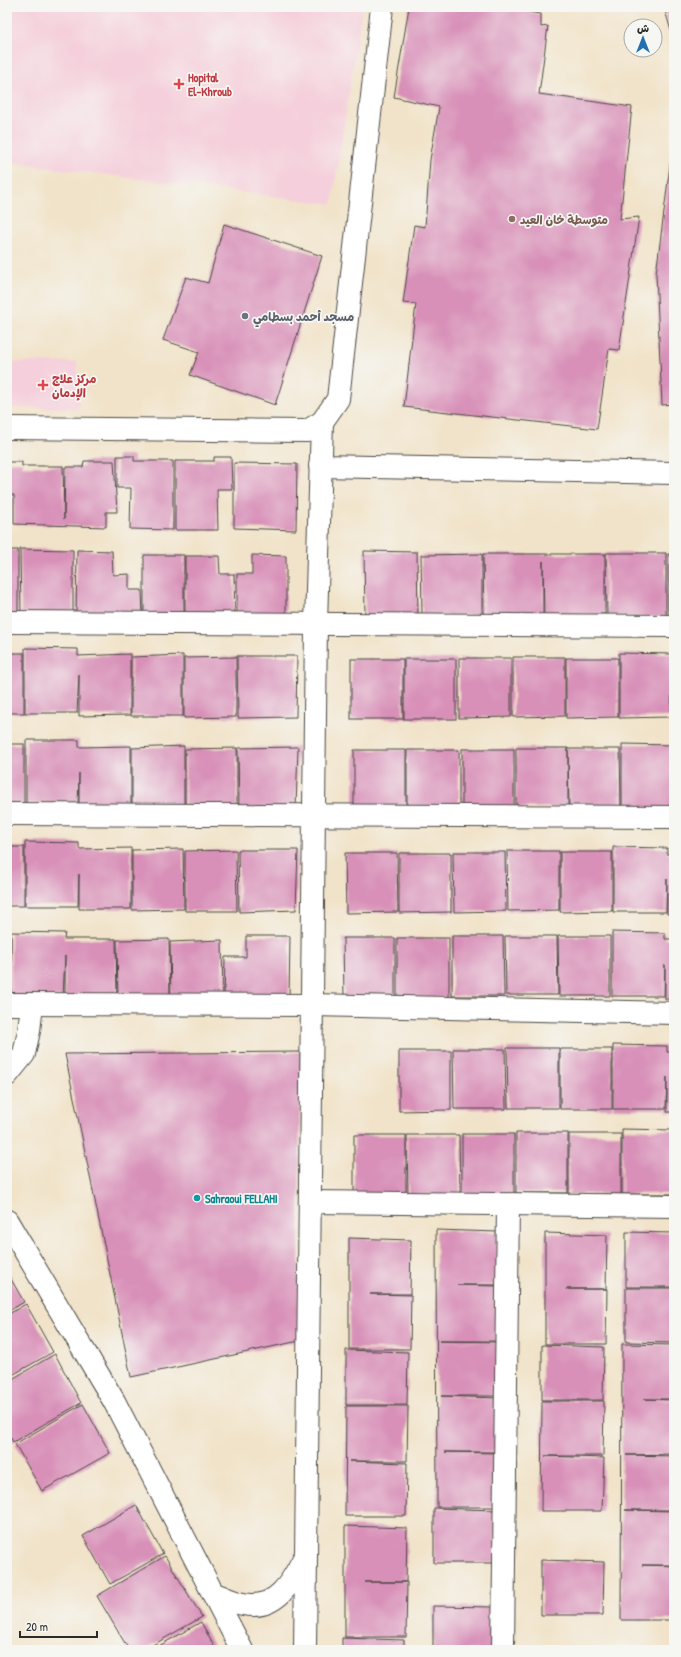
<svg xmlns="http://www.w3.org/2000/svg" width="681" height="1657" font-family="'Patrick Hand','Playpen Sans Arabic',sans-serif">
<rect width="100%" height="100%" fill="#f6f6f2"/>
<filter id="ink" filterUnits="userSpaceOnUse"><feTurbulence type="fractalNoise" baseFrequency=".025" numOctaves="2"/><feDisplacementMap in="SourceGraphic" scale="8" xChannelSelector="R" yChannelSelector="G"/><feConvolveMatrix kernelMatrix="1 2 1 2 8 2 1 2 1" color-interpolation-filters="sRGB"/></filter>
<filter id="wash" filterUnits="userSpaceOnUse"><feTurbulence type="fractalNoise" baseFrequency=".012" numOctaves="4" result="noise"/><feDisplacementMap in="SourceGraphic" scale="16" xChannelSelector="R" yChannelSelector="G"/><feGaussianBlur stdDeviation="0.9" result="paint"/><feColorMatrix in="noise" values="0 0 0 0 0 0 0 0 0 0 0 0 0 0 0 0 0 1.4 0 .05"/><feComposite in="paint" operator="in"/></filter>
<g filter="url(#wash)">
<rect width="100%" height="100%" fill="#f1e3c9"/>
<g fill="#f5cfdb">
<polygon points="7,7 362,7 332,204 7,162"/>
<polygon points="7,362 77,362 79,408 7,408"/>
</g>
<g id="blocks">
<g fill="#d890b8">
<polygon points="409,7 494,7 541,14 541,27 548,26 539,94 632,107 620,219 639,217 619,350 609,349 597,429 404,407 416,304 403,303 414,225 425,227 430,160 439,107 394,97"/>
<polygon points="664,7 674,7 674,41"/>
<polygon points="673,142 674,404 662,405 656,274"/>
<polygon points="224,224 322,256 275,405 190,375 199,352 163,340 186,277 208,283"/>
<polygon points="117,456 134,456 134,461 173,461 173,530 130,529 131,488 117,488"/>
<polygon points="214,457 231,457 232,489 217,489 218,530 175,530 175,461 214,461"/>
<polygon points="84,461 114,461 117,512 106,512 106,527 14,524 14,495 7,495 7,462 22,462 22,466 63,466 64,519 65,467 83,467"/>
<polygon points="234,463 297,464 296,530 234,528"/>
<polygon points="20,549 73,550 73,615 21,614"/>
<rect x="7" y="550" width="11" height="65"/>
<polygon points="77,550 112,551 113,575 129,574 129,590 142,590 143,616 76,615"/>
<polygon points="364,551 417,552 418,617 365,616"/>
<polygon points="606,553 666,553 666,617 607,616"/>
<polygon points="482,554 482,615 422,616 421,555"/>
<polygon points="483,554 605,554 605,614 544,616 543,561 543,617 484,616"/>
<polygon points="668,554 674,554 674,615 668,616"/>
<rect x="144" y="555" width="40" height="61"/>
<polygon points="252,555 286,556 286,616 237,616 237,574 252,574"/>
<polygon points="185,556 219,556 220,574 234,574 235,617 185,617"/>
<polygon points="25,648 78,649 78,656 130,654 130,715 79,716 79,674 77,713 25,713"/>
<rect x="7" y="653" width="17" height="60"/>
<polygon points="619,653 672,654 672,660 674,660 674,705 673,705 672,678 671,717 619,718"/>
<polygon points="183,655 183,716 131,716 131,657"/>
<polygon points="237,656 297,656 296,717 238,718"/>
<polygon points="236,657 236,717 184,718 184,658"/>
<polygon points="513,657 565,657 565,716 513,717"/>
<polygon points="459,658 511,658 511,717 459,718"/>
<polygon points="566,658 618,658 618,717 566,718"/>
<rect x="351" y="659" width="52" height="60"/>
<rect x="404" y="659" width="52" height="60"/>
<polygon points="26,740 79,740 79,747 131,746 131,806 79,807 79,773 78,804 26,804"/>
<rect x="7" y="744" width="17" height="60"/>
<polygon points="622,744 674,745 674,808 622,808"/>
<polygon points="184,746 184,807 132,808 132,748"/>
<polygon points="298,747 296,808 239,809 238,748"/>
<polygon points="237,748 237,808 185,809 185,749"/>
<polygon points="516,748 568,748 568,807 516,808"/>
<rect x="462" y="749" width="52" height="59"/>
<polygon points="568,749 620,749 621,808 569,808"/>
<polygon points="354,750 406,750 406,809 354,810"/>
<polygon points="407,750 459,750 459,809 407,810"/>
<polygon points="25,842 79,843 79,849 131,848 131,909 79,909 79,874 78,906 25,906"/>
<rect x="7" y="847" width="17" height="59"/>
<polygon points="613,847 667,848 667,854 674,854 674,914 667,914 667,879 666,912 613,912"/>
<polygon points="183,849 184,909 132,910 132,850"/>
<polygon points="236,850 237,911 185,911 185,851"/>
<polygon points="238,850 298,850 296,910 239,912"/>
<polygon points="507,851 559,851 559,910 508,911"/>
<polygon points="453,852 505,852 506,911 454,912"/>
<polygon points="560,852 612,852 612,911 560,912"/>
<polygon points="345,853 397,853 398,912 346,913"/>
<polygon points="399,853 451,853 451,912 399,913"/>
<polygon points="11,932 65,933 64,939 116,939 117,999 65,999 65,956 63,997 11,997"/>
<polygon points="612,932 665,933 665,939 674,939 674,999 665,999 665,965 664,996 612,996"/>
<polygon points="246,936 290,936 289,1001 224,1002 225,957 246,957"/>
<polygon points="452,936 503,936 504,996 452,996"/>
<polygon points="505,936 557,936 558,995 506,995"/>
<polygon points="558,936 610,936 610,996 559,996"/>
<polygon points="7,937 9,937 10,996 7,996"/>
<polygon points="343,938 395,938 395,997 344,998"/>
<polygon points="397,938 449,938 449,997 397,998"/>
<polygon points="169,939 170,1000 118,1000 117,940"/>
<polygon points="222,940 223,1001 171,1001 170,942"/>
<polygon points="613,1045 667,1046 667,1052 674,1052 674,1112 667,1112 667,1077 666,1109 613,1109"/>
<polygon points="507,1048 559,1048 559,1108 508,1108"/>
<polygon points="453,1049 505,1049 506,1109 454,1109"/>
<rect x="560" y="1049" width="52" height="60"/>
<polygon points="399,1051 451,1051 451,1110 399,1111"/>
<polygon points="300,1052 299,1341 131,1377 65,1054"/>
<polygon points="622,1129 674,1130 674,1194 622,1194"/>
<rect x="516" y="1133" width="52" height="60"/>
<rect x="462" y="1134" width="52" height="60"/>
<rect x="569" y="1134" width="52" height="60"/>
<rect x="354" y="1135" width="52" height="60"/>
<polygon points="407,1135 459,1135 460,1195 408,1195"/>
<polygon points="436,1230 498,1232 497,1285 457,1285 498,1286 497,1341 439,1341 498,1342 496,1396 441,1396 499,1398 498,1452 445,1452 499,1453 498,1507 437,1507"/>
<polygon points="626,1232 674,1233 674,1287 626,1287"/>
<polygon points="545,1233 607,1235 606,1289 566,1289 607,1289 606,1344 545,1344"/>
<polygon points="349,1238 411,1240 410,1294 370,1294 411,1295 410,1349 349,1349"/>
<polygon points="7,1272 24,1302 7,1312"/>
<polygon points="626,1288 674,1288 674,1343 626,1342"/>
<polygon points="26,1304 53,1352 7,1378 7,1315"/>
<polygon points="622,1344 674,1345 674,1399 643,1399 674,1400 674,1454 626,1455 674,1456 674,1510 625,1510 674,1511 674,1565 642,1565 674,1566 674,1620 621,1620"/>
<polygon points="542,1345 604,1347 603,1400 542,1400"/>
<polygon points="346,1350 408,1352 407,1405 346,1405"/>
<polygon points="55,1354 81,1403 13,1442 7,1431 7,1382"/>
<polygon points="542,1401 604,1401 603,1456 545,1456 604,1458 602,1511 541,1511"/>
<polygon points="83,1404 110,1453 42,1491 15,1444"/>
<polygon points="346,1406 408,1406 407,1461 349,1461 407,1463 406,1516 345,1516"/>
<polygon points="136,1505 163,1554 110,1584 83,1536"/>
<polygon points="434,1508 496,1510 495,1563 434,1563"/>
<polygon points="345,1526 407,1528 406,1582 365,1582 407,1582 406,1637 345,1637"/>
<polygon points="165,1556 202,1617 144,1650 129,1650 97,1596"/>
<polygon points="541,1560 604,1562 603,1615 541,1615"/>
<polygon points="433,1606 495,1607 494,1650 433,1650"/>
<polygon points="201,1622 216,1650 152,1650"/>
<polygon points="342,1638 404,1640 404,1650 342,1650"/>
</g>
</g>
</g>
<g filter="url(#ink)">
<use href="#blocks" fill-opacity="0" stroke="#494743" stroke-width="1"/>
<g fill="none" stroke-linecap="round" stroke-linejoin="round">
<g stroke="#494743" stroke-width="24">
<g id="minor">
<polyline points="7,428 307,431 322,422 338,399 382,7"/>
<polyline points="320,466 674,473"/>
<polyline points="7,622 674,626"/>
<polyline points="7,814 674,817"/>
<polyline points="7,1004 312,1005 674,1013"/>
<polyline points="7,1075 24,1054 29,1031 32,1004"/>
<polyline points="310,1202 674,1206"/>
<polyline points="7,1221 114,1401 242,1650"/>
<path d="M214,1594C223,1597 233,1602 243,1604C276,1611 292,1582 304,1558"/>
<polyline points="305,1650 316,624 322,422"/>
<polyline points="503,1650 508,1205"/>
</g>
</g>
<use href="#minor" stroke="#fff" stroke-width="22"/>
</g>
</g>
<g fill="#e0444e" stroke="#f6f6f2" stroke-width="1.5">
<path d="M177 78h4v4h4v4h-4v4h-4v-4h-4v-4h4z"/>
<path d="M41 379h4v4h4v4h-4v4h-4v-4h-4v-4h4z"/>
</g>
<circle fill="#8d6e63" stroke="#f6f6f2" stroke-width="1.5" cx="512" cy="219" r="4"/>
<circle fill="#6b7280" stroke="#f6f6f2" stroke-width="1.5" cx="245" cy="316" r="4"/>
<circle fill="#0f9aa8" stroke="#f6f6f2" stroke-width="1.5" cx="197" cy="1198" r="4"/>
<g text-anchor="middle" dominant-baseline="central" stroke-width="3.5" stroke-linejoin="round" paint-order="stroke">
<g font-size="12" font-weight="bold" fill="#be3a42" stroke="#f6f6f2" text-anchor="start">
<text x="188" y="77">Hopital<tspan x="188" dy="14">El-Khroub</tspan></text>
<text x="52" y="378">مركز علاج<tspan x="52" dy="14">الإدمان</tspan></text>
</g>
<g font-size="12" font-weight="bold" fill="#785e54" stroke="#f6f6f2" text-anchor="start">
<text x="520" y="219">متوسطة خان العيد</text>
</g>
<g font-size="12" font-weight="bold" fill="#5b616d" stroke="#f6f6f2" text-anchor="start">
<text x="253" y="316">مسجد أحمد بسطامي</text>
</g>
<g font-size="12" font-weight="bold" fill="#0d838f" stroke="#f6f6f2" text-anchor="start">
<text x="205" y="1198">Sahraoui FELLAHI</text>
</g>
</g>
<rect width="681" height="1657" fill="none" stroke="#f6f6f2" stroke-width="24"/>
<g transform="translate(643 38)"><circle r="19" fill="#f6f6f2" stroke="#a5a5a2"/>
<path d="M0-3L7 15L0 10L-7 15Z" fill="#1f6fb2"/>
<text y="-6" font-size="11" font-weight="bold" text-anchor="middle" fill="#2b2b2b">ش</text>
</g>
<path d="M20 1631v6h77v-6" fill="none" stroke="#2b2b2b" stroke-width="2"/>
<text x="26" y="1631" font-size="12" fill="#2b2b2b" stroke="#f6f6f2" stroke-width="3" paint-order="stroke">20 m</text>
</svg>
